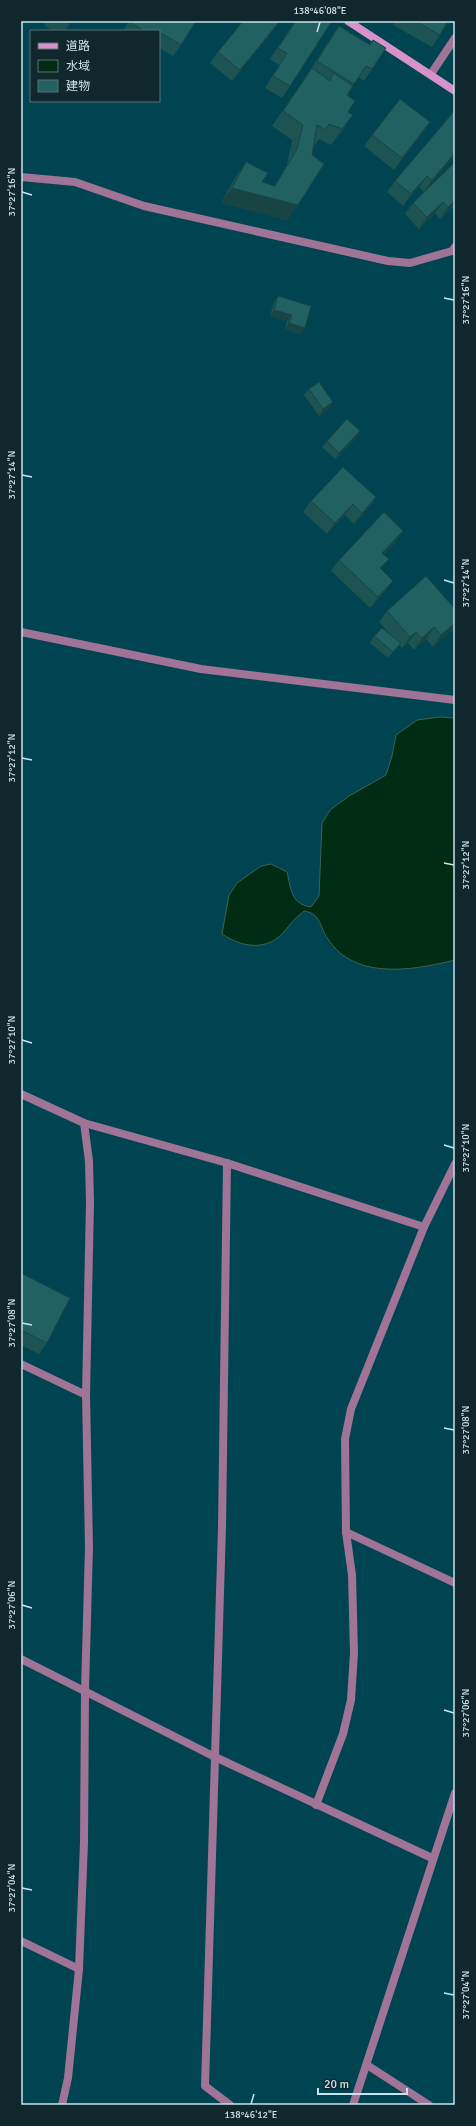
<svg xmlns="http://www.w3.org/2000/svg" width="476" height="2126" font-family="Signika,'Noto Sans JP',sans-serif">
  <rect width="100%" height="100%" fill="#004451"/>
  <path fill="#012c14" stroke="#3c6354" d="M440,717L455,718V960C414,970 355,981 328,939C319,927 322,914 304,911C295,918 289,926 282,934C264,952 240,946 222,934L229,895L237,883L261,866L271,864L287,872C291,889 291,904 311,907L319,896L322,823L330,810L349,796L386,775L392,756L396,735L417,720Z"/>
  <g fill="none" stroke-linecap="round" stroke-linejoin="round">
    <g stroke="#9f7496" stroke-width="8">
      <path d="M431,74L455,38"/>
      <path d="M21,177L75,182L144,206L388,261L410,263L452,251L455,247"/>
      <path d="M21,632L201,669L455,700"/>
      <path d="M21,1094L84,1123L89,1161L90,1202L86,1395L89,1547L85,1690L84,1843L79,1969L68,2078L62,2105"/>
      <path d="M84,1123L227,1163L424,1227"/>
      <path d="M227,1163L222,1527L205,2086L230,2105"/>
      <path d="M21,1364L86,1395"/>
      <path d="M346,1532L455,1583"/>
      <path d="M21,1659L215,1757L432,1858"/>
      <path d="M316,1805L343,1734L351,1700L354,1653L352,1575L346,1532L345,1439L351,1409L424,1227L455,1164"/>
      <path d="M21,1941L79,1969"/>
      <path d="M367,2065L429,2105"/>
      <path d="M353,2105L455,1793"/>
    </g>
    <path stroke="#d793c9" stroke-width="8" d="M348,21L455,91"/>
  </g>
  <g fill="#1d5353">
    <path d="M46,21H72L65,31H53L44,25Z"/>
    <path d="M129,21H196L181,45L173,56L159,48V31H123Z"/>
    <path d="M295,21H332L290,86L282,98L265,88L279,65L270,59Z"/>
    <path d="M395,21H448L440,35L432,47L393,25Z"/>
    <path d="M339,26L372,69L364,81L358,77L347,95L348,112L353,115L343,130L331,145L319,139L315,145L313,144L298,205L287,220L221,203L235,178L246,162L262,182L274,186L287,165L292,140L272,126L309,72L331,37Z"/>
    <path d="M272,32L232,81L210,63L218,52Z"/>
    <path d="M430,122L422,134L394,170L364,146L372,135Z"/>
    <path d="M455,155L424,192L419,187L403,206L387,192L395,181Z"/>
    <path d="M455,162V211L452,207L440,219L435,213L419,229L405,214L413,203Z"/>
    <path d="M278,296L305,328L300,334L285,329L287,321L270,316L274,302Z"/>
    <path d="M309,389L329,409L319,416L304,395Z"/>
    <path d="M360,431L356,438L335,459L322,447L327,441Z"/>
    <path d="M376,497L368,509L354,524L345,515L327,534L303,512L311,501Z"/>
    <path d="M403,531L395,543L384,554L381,570L393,581L385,592L370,608L331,571L339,560Z"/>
    <path d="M387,611L454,628L433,647L426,639L414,650L408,643L402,648L399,645L388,658L370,643L374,636L388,632L379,622Z"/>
    <path d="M21,1273L47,1343L39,1354L21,1345Z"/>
  </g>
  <g fill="#184444">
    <path d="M280,21L272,32L232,81L240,70Z"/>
    <path d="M353,115L343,130L331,145L342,129Z"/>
    <path d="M430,122L422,134L394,170L402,158Z"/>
    <path d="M455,153V155L424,192L432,180Z"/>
    <path d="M427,176L419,187L403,206L411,194Z"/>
    <path d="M232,188L298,205L287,220L221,203Z"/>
    <path d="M455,201V203L452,207L440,219L448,207Z"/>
    <path d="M443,202L435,213L419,229L427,217Z"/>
    <path d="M274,310L292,315L287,321L270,316Z"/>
    <path d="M289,323L305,328L300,334L285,329Z"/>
    <path d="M333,402L329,409L319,416L323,409Z"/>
    <path d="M360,431L356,438L335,459L339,453Z"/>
    <path d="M376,497L368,509L354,524L362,513Z"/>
    <path d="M353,504L345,515L327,534L335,523Z"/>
    <path d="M403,531L395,543L374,564L382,553Z"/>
    <path d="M389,559L381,571L380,568Z"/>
    <path d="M393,581L385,592L370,608L378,597Z"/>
    <path d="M455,623V627L454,628L433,647L441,635Z"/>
    <path d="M434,627L426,639L414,650L422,638Z"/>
    <path d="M416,632L408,643L402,648L410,637Z"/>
    <path d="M401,643L396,650L388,658L393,652Z"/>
  </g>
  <g fill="#226161" stroke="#184444">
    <path d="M64,21H72L69,24Z"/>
    <path d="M130,21H196L181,45L159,32V31H143V30L129,22Z"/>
    <path d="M243,21H280L240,70L218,52Z"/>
    <path d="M296,21H332L290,86L273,76L287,53L278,48Z"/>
    <path d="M415,21H448L440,35Z"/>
    <path d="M339,26L370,45L373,40L386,48L372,69L366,66L354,84L317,61Z"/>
    <path d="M312,68L330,81L333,73L353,86L347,95L355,101L348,112L353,115L342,129L329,124L326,130L317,125L312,155L324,164L298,205L232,188L246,162L268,173L262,182L275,186L297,149L303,125L283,111Z"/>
    <path d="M400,99L430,122L402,158L372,135Z"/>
    <path d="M455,110V153L432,180L427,176L411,194L395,181Z"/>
    <path d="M455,162V201L448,207L443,202L427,217L413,203Z"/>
    <path d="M278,296L311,306L305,328L289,323L292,315L274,310Z"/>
    <path d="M319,382L333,402L323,409L309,389Z"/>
    <path d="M347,419L360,431L339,453L327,441Z"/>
    <path d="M343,467L376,497L362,513L353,504L335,523L311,501Z"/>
    <path d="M384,512L403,531L382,553L389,559L380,568L393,581L378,597L339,560Z"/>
    <path d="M426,576L455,609V623L441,635L434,627L422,638L416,632L410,637L387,611Z"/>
    <path d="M382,628L401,643L393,652L374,636Z"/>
    <path d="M21,1273L70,1298L47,1343L21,1330Z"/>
  </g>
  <path fill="none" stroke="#c7e4eb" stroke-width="1.5" d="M317,32L320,22M22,192L32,195M444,298L454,300M22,475L32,477M444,580L454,583M22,758L32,760M444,863L454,865M22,1040L32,1043M444,1145L454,1148M22,1323L32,1325M444,1428L454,1430M22,1605L32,1608M444,1710L454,1713M22,1888L32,1890M444,1993L454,1995M251,2104L254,2094"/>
  <rect width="476" height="2126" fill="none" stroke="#0f272d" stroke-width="44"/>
  <rect x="30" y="30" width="130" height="72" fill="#0f272d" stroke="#597379"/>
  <rect x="38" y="43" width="20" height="6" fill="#d793c9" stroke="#597379"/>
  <text x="66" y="50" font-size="12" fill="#c7e4eb">道路</text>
  <rect x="38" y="60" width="20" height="12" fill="#012c14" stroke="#597379"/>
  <text x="66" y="70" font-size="12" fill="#c7e4eb">水域</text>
  <rect x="38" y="80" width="20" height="12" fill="#226161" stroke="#597379"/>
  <text x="66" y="90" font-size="12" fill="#c7e4eb">建物</text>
  <path d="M318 2088v6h89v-6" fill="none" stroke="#c7e4eb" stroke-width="2"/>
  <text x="324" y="2088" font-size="12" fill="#c7e4eb" stroke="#0f272d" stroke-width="3" paint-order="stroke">20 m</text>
  <rect x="22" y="22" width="432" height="2082" fill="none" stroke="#c7e4eb" stroke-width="1.5"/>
  <g font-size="10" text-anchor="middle" fill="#c7e4eb">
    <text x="320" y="14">138°46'08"E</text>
    <text transform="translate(11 192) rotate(-90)" y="4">37°27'16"N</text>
    <text transform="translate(465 300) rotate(-90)" y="4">37°27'16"N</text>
    <text transform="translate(11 475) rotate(-90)" y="4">37°27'14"N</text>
    <text transform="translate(465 583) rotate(-90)" y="4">37°27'14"N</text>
    <text transform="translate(11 758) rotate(-90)" y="4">37°27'12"N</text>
    <text transform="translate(465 865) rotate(-90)" y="4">37°27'12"N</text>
    <text transform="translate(11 1040) rotate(-90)" y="4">37°27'10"N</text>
    <text transform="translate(465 1148) rotate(-90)" y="4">37°27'10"N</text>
    <text transform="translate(11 1323) rotate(-90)" y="4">37°27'08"N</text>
    <text transform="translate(465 1430) rotate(-90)" y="4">37°27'08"N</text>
    <text transform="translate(11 1605) rotate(-90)" y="4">37°27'06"N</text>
    <text transform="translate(465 1713) rotate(-90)" y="4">37°27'06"N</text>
    <text transform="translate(11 1888) rotate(-90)" y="4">37°27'04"N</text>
    <text transform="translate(465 1995) rotate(-90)" y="4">37°27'04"N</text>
    <text x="251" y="2118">138°46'12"E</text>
  </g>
</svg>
